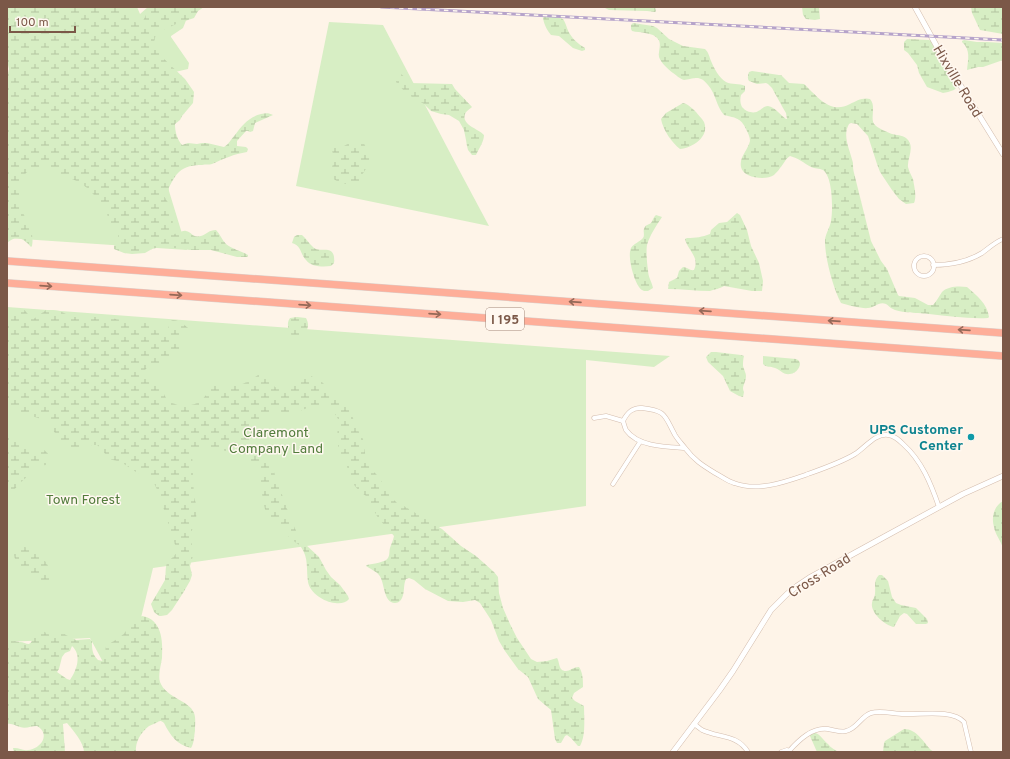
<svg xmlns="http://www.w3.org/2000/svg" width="1010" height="759" font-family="Overpass,sans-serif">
  <defs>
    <pattern id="wetland-marsh" width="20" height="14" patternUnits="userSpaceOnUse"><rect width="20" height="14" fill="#d7eec4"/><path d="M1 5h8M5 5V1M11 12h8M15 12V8" fill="none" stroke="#b3c4a1"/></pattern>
  </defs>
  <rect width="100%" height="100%" fill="#fef4e8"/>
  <g fill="#d7eec4">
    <path d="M21,7H137L140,14L148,7H182L187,18L183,28L171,36V37L189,63L188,69L175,72L167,165L169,191L187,250L7,238V100Z"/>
    <path d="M329,22L383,25L458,168L489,226L296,186Z"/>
    <path d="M7,307L670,356L654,367L586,360V506L153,568L140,622L103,662L90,638L7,642Z"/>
  </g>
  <g fill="url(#wetland-marsh)" fill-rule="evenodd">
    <path d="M7,7H125L126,9L132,14L136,23C145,24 146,14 148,7H204L198,11L194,18L176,24L168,28L159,31L156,34L154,42L161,56L185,79L192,89L194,92L193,103L182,116L180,120L175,124C175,132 177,139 182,145L188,143L197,144L202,143H207L224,147C229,144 231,139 235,135C242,125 249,117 261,114C266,113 269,113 273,115L255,123L253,131L250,132L248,131H246L237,141V146L246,147L248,149L247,152C234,154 223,159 212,164C209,165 206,164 202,165C194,165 185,166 179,172C173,177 169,189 164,196C173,210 174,214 172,231L174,234C179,234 182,230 186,231C192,232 192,238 201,236C207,234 209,230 216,230C220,234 222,240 226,244C232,249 241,251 248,255V256L247,257H237L211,250H190L175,248H156L152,249L145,253L132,254L124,253L114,249V246C124,231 114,230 108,218C107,214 106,209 105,205C97,200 91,190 83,185C78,181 72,179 66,177C54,170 33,161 23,177C19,184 18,198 21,207C25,221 35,229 32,246L31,247C23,238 17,234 7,243V145L8,130L7,127V77L9,69L7,61Z"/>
    <path d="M603,7H655L656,11L655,12L647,11L609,10Z"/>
    <path d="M802,7H819L820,19L815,20L806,19L803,15Z"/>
    <path d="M971,7H1003V34L980,30L972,13Z"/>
    <path d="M543,16L557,17L563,19C565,22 566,25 567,28C570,37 578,44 585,48V50L582,51L573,48L559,36L551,35C547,30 543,23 543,16Z"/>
    <path d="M633,23L653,26L657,28L669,39L683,46L705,49C709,53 709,56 711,61C714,68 719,78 726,82C732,85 739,83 745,86V91L741,95C740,99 740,103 742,107C745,110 744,109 747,111C759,116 761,106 768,106C775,107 781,116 786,119H787L786,113L783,108L772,88L768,84L766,83L757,84L749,81C747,78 748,75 749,72L752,71L779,75H781L789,83L804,84C817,96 830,115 850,104C856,101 863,97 870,99C877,107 869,119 875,125C879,129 887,132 892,134C896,135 902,135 906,138C916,146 907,158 908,167C909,171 911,175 913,179C914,186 917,196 914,203L906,204L899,199L892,190L880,172L877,164L868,136L857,124L851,123L849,124C842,136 850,150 853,163C853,166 853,170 854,173L871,241L881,261L887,269L898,295L899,296L915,298L928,305H933C937,301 939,296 942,292C948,286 959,286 967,287C977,296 987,303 989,317L988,318C968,319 949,316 929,314C921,313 899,313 893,309C890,308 888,305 886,304C879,301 874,308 868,308C863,309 847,305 841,303C833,288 825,258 825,241C825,234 830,228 831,221C833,210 833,177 823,170C819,168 815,169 811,167C804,163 798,158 790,156C785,159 784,164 780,168C779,170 776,173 774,175C766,181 743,178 741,167C739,157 748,150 750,141C750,137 748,133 746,129C741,118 736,118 724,115C716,106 716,94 708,85C702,78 699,77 690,79C688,79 686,80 684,80C680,79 676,75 673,73C668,69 661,63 659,57C658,51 662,44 658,39C653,32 640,33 632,31L631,29V25Z"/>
    <path d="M907,39L929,40L931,41L938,57L944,64L948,73L954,80L956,85V88L954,90L948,92L943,93L927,87L919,73L917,65L908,53L904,50V42Z"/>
    <path d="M964,40L977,42H987L1003,43V60L983,67H978L967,70C968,60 971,50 962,42V41Z"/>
    <path d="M397,73C404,73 405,80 409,83L452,84L455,89L472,107C470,109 466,111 465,114C461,125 479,129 484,135C484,142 479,148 476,155H472L468,150L467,146L466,140L464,130L459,121L449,115L441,114L431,111L424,104L412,97L405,92L396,82V75Z"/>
    <path d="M683,103C688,104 692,108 696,112C698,115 702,118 704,122C710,137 692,148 680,149C672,143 663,130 661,119L666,113Z"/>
    <path d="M356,139H360C364,143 367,149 371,154V161L362,175L359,182L355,186C349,186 345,183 339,182C327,177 332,169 334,160C334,156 332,151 331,147C335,146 340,148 344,146C348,144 352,141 356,139Z"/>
    <path d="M737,213L740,215L747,230L751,246L759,263L763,281L762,291H752L724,286C719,289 716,289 710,291C696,291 682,289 668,289L669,282L677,278L679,271L683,267C687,267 690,271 694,270C700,257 688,251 685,239L687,238C696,238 702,237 710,234L711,230L719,223L727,222Z"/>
    <path d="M656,215L662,217C656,226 650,235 647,245C646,251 647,264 648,270C648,277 652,282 653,288L648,291H644C642,290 640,289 639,287C634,280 627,257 631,248C634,243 640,242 643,238C645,235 643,232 644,229C645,225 648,225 651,223C653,220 653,218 656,215Z"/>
    <path d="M297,235H302C307,239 309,244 314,248C321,253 336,243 334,263L331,266C323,267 311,267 306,260C300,254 302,246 292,243L294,237Z"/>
    <path d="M19,309C27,308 27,315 32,319L35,318L46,310H53L60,311L72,317H105L127,321L148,322C152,327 156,333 163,332C165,331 167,331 168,328C169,328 169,323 170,322C174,316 186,326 189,329L187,333C174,338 180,345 181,355L179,356H170C170,357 167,361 166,362C160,367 151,362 145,370V374L160,386L166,398L170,402L180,406H187L195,404L202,400L206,395L214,384C219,384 222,386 227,386C237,388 253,380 260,373L267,374L271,383L275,387L280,389L289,387L306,377L311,376L321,381L331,391L336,394L352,413L354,423L363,439L366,460L370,468L379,477L388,493L393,499L397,503L404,506L442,529L461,546L476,556L494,572L498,577L499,593L503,608L510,624L517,638L531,659L537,662L547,661L557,658C560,662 558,671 566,671C570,671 573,667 579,667C583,673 583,680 583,687L574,693L572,698L575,701L584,706C584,719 586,735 580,746H578L571,738L567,735L565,736L561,743H557L555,739L551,710L538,699L528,677L518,669L505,651L499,641L491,620L480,603L475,600L463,602L448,601L425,589L414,580L409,578L406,579C403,585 405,592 402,598C401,600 399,603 395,603C383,603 385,582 379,575C376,571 370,569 366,566L367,565C372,564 386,562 388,558C390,555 389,551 390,548C391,544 393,541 394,536L378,518L366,496L359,491L350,480L346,462L340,452L337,442L338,419L335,414L336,411L334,409L328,407H310L292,414H287L282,412L272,411L264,417L261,421L259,428L250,442L266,457L272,466L279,487L285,502L289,515L297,533L305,544L319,557L326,570L331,577L340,585L348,596L349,599C346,603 340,604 335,603C324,602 310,593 308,582C306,570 309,558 301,547C298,543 292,541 289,537C286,533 284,528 280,525C277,523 273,522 270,519C261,509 262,482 259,469C250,452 210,447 193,449L192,451L194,497L197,507L196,519L191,533V541L192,545L193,556L190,566L192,575L190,581L183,593L172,610L167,615L161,616H159L154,612L151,604L165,580C166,575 165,568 167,563C169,558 174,559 177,551L159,494L154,483L151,480L146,476L136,472L121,462L109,459L107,457L102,449L97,445H92L79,450L73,449L64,446L61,443L59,438L55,433L47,421L35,417H22C16,412 14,405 7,403V316Z"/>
    <path d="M297,317L306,318C312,329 304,336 293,338C290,332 285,325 290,318Z"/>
    <path d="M711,352H716L741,355L744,356C743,359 743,363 743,366C744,370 746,373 746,376C746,383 741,386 744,392L743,397L739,396L730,391L723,376L708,362L706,357Z"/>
    <path d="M763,356L796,359C805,362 797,374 790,374C783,375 781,370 775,368C770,366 767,368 763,364Z"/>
    <path d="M7,435L11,439L18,441L33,451L44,450C49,453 50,458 49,463L46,465L38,466L34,467L30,474L19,484L14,490L7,493Z"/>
    <path d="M1003,501V548C1001,541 995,534 994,527C991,517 994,506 1003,501Z"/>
    <path d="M19,546C34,546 57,566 48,582C31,588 13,564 13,549Z"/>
    <path d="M879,575H882L888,581L892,597L896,603L901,605L916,608L927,619L928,623L926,624H916L907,614L904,613L900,616L894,627C886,626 870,613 872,603C872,600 875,597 875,594C876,586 873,581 879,575Z"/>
    <path d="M142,616C162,619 163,641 162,658C161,665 158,675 160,682C166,698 189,700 194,713C196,718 195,725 195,731C194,736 194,744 191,748C177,745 170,735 164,723C160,720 160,721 156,723C152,725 153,724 149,726C141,732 135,742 136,752H84C84,743 73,730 67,723L63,724L65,752H14L13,748H15C19,748 23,751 28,750C41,749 51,734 37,726C31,726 26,729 20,727C15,726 13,723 7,724V640C11,641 16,641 20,642C23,642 26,644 29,644C30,643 32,642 32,640C34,636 34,631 38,629C47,632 53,640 62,633L76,640L90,639L92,641C92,649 92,654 98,660L103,661L104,659L106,646C112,641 120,639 126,631C132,626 135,619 142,616ZM72,646C82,655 77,670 70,680L67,679L57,672L59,669L62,657L65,653L70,651Z"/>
    <path d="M904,729C917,729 923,742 931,750L934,752H883L884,743L885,741Z"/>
    <path d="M809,732C819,731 822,739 828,744C831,748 835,750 839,752H817L810,736Z"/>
  </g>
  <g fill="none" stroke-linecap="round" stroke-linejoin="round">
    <g stroke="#d4bdae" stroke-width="5">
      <g id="minor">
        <circle cx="924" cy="266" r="10"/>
        <path d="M933,265C951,265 967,262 982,253C989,248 995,242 1003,239"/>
        <path d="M594,418L606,416L623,421"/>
        <path d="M685,448C682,444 678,440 675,435C664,415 667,411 642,408C632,407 627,413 623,421C624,424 625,428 626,430C638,447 667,447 685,448C694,460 702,465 715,473C721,476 727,481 734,483C758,492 785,482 808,474C822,469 842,462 855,454C865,448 875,433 888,435C895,436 899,440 903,444C922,461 931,484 939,507"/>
        <path d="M613,484L640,442"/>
        <path d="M694,724C697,726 699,728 702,730C719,738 737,734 748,752"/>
        <path d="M789,751C799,740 812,727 828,729C834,730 841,733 846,731C857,729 861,716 871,713C881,710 894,714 904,714C921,715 952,709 964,722L971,752"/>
        <path d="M781,752L787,750L790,752"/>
      </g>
    </g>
    <g stroke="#d4bdae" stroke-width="6">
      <g id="tertiary">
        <path d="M915,7L941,54L1003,154"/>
        <path d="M673,752L719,691L733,671L771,610L787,594L797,586L809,578L884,537L963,494L1003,476"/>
      </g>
    </g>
    <g stroke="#dad0cc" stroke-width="8">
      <g id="motorway">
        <path d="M7,261L1003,333"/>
        <path d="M7,283L1003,356"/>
      </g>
    </g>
    <use href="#minor" stroke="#fff" stroke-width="4"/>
    <use href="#tertiary" stroke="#fff" stroke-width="5"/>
    <use href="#motorway" stroke="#feae99" stroke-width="7"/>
    <g stroke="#b6a3ca" stroke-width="3">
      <path id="rail" d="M381,7L1003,40"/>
    </g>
    <use href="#rail" stroke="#fff8f0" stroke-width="1.5" stroke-dasharray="4.5" stroke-linecap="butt"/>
  </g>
  <defs><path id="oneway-shaft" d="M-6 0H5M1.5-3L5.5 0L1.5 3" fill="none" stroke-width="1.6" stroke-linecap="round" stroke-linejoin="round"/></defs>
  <g stroke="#956958">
    <use href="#oneway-shaft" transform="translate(46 286) rotate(4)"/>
    <use href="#oneway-shaft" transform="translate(176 295) rotate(4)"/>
    <use href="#oneway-shaft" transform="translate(575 302) rotate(-176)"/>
    <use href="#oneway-shaft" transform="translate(305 305) rotate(4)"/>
    <use href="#oneway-shaft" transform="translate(705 311) rotate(-176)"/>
    <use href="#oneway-shaft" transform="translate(435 314) rotate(4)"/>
    <use href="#oneway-shaft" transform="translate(834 321) rotate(-176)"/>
    <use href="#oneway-shaft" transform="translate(964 330) rotate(-176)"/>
  </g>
  <circle fill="#0f9aa8" stroke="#fff8f0" stroke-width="1.5" cx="971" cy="437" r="4"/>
  <g text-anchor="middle" stroke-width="3" stroke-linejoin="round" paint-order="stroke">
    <rect fill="#fff8f0" stroke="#a3887a" stroke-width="1" x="486" y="308" width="38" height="22" rx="3"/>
    <g font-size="13" font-weight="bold" fill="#7b5848">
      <text x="505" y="324">I 195</text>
    </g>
    <g font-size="14" fill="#7b5848" stroke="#fff8f0">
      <text transform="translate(958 81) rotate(59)" y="5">Hixville Road</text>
      <text transform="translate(819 575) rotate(-32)" y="5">Cross Road</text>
    </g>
    <g font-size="14" font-weight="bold" fill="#0d838f" stroke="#fff8f0" text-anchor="end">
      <text x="963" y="434">UPS Customer<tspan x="963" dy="16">Center</tspan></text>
    </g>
    <g font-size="14" fill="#527c3c" stroke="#fff8f0">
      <text x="276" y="437">Claremont<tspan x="276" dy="16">Company Land</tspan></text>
      <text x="83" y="504">Town Forest</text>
    </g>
  </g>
  <rect width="1010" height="759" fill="none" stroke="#7b5848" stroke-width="16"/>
  <path d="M10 26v6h65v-6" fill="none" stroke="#7b5848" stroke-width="2"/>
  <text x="16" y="26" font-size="12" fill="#7b5848" stroke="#fff8f0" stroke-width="3" paint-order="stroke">100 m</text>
</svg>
